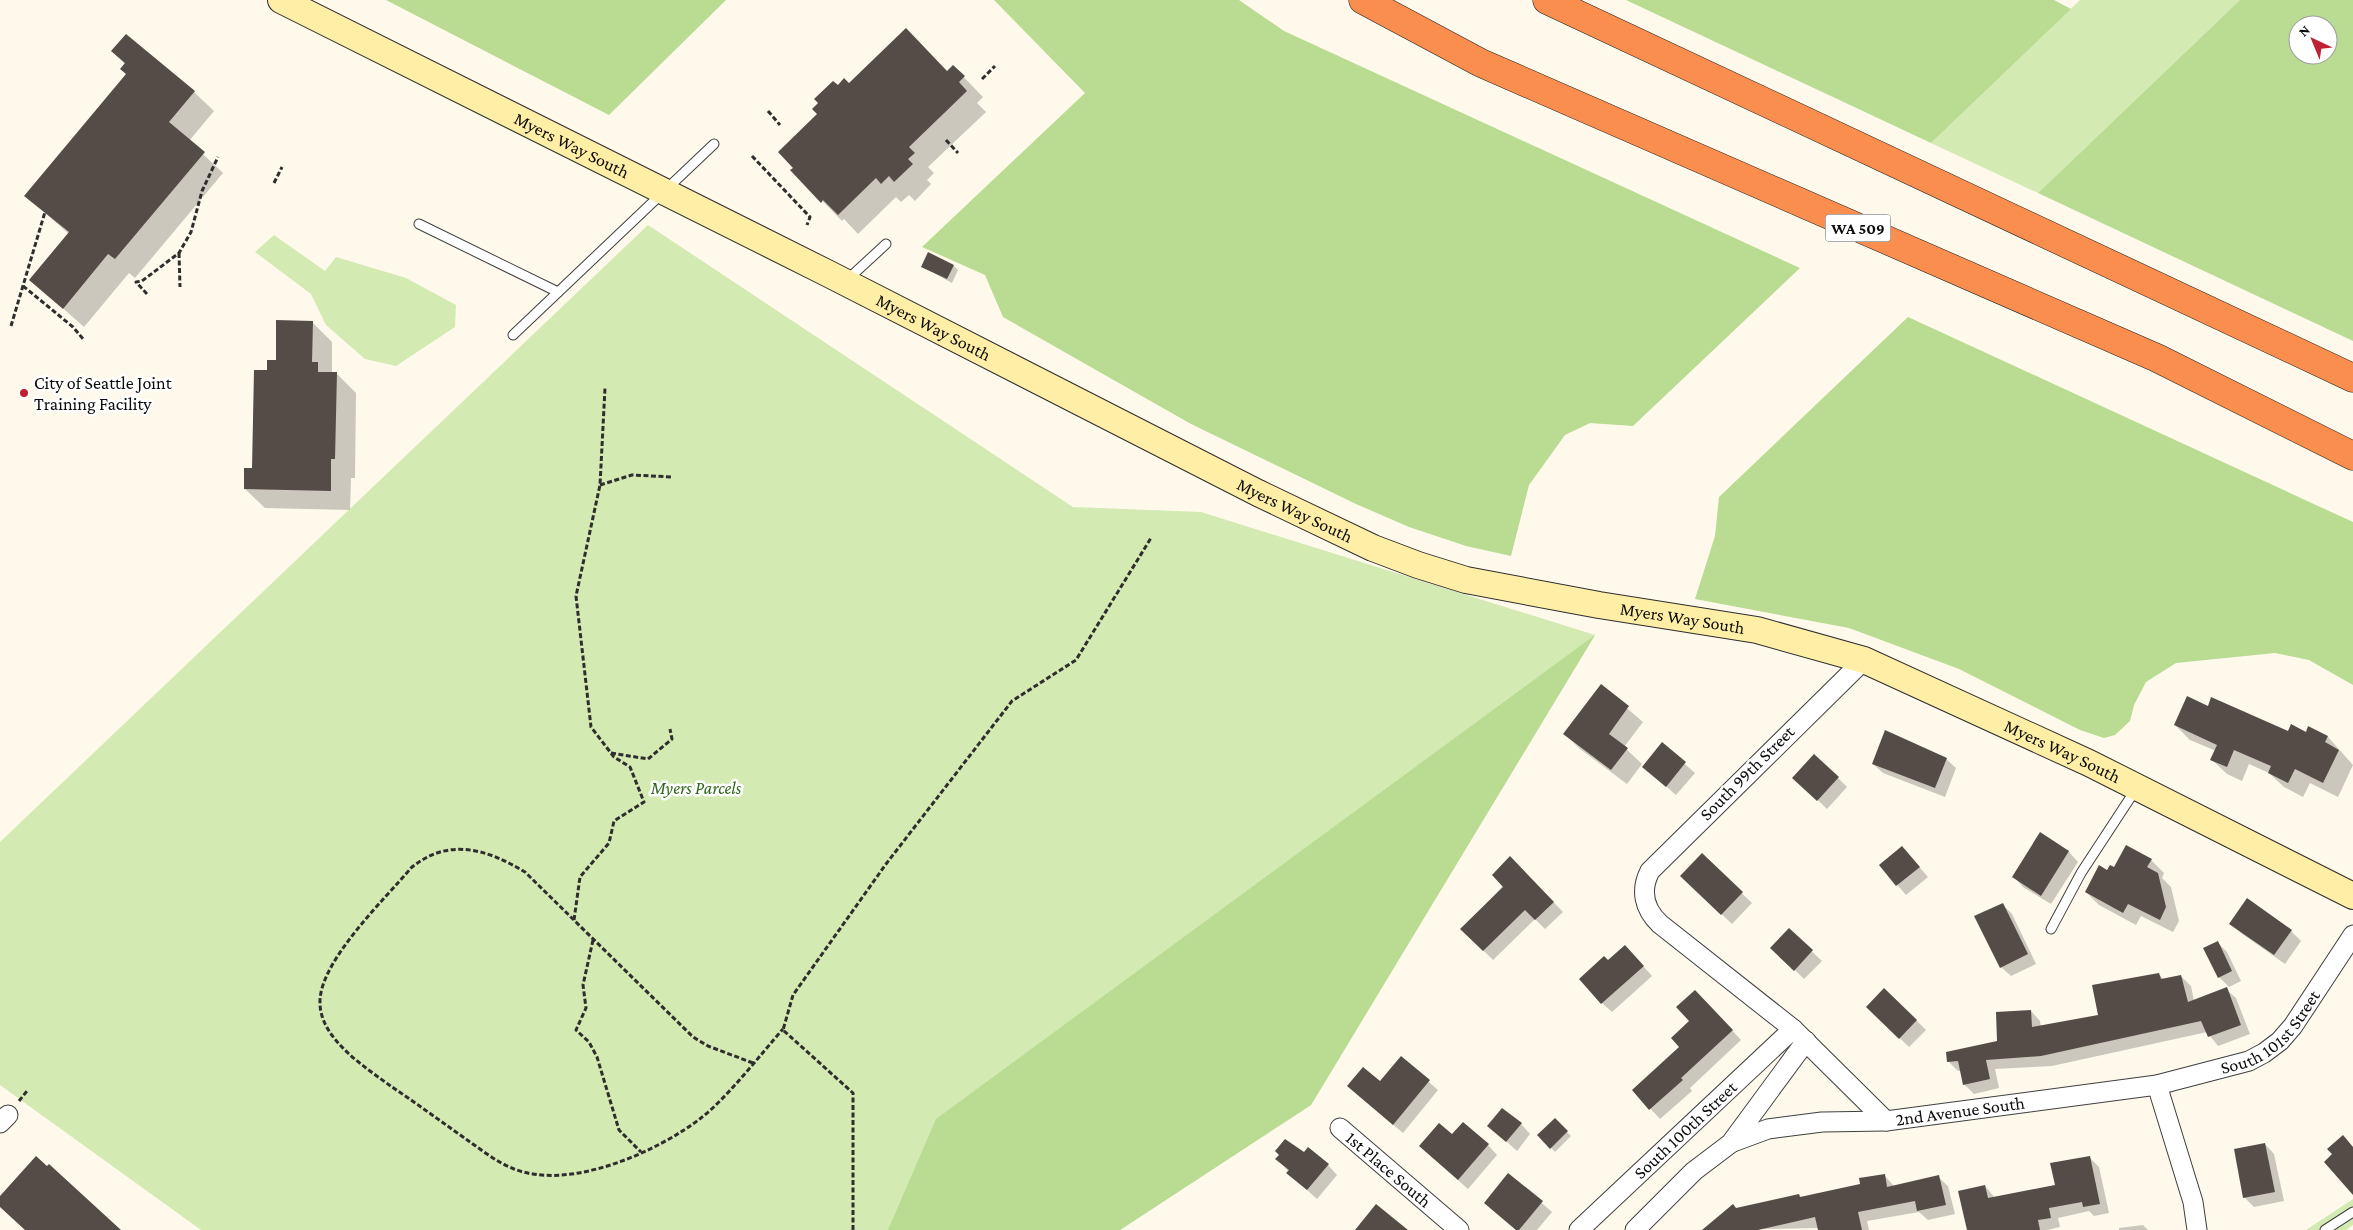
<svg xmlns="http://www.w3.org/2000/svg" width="2353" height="1230" font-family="'Crimson Pro',serif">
  <rect width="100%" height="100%" fill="#fff9eb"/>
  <g fill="#d4eab3">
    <path d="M2080,0H2240L2038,193L1931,143Z"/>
    <path d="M648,225L1073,507L1201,512L1595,635L1311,1105L1120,1230H201L0,1085V842Z"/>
    <path d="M274,235L325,271L336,257L406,278L456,305L455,327L396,366L365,359L326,325L311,294L255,252Z"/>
    <path d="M2353,1199V1225L2346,1230H2306Z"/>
  </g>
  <g fill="#b9db92" fill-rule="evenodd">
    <path d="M386,0H726L609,115Z"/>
    <path d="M994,0H1239L1284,31L1800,268L1633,426L1590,423L1565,435L1529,485L1511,556L1466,546L1409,527L1356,504L1191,424L1003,317L985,275L922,247L1085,93Z"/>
    <path d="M1626,0H2054L2071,9L1931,143Z"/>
    <path d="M2240,0H2353V341L2038,193ZM2298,25H2328V55H2298Z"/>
    <path d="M1908,317L2353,522V685L2309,660L2275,653L2176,663L2146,682L2134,705L2130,721L2115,735L2104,738L2080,730L1959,669L1849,628L1695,599L1715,536L1719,497Z"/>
    <path d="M1595,635L1311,1105L1120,1230H888L936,1119Z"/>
  </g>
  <g fill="#0003">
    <path d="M112,51L194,92L214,111L189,141L223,173L135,278L129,273L84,327L31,280L69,234L26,196L127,74L125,64Z"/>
    <path d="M953,66L983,97L977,103L986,112L928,167L934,173L927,180L931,184L915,201L909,195L901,202L896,197L858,234L844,219L842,221L792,170L818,114L838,87L947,72Z"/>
    <path d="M954,266L958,270L952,283L923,267Z"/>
    <path d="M312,322L332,342V373H336L356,393L355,478H351L350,510L265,508L245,489L253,470L268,371Z"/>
    <path d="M1601,686L1643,722L1624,747L1642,764L1627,784L1580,749L1565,734Z"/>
    <path d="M2208,707L2288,733H2306L2309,728L2328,737L2353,765L2338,797L2310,783L2303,797L2284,787L2269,773L2249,764L2242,781L2227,774L2212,760L2216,751L2190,740L2175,725Z"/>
    <path d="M1662,744L1695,773L1676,795L1644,767Z"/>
    <path d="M1946,759L1956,768L1945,797L1883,773L1873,764Z"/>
    <path d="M1838,778L1847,787L1827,809L1804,787Z"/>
    <path d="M2041,834L2069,852L2078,862L2051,904L2023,887L2014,877Z"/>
    <path d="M1902,847L1928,877L1906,895L1880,865Z"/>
    <path d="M1702,855L1752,903L1732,924L1692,886Z"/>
    <path d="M2151,860L2164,873L2162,878L2171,887L2179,921L2173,932L2141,916L2136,925L2099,905L2086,892L2114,869Z"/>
    <path d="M1520,868L1563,912L1545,929L1535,919L1493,960L1462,929Z"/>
    <path d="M2247,900L2291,931L2301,941L2285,964L2241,933L2231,923Z"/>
    <path d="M2002,904L2012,914L2036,964L2011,976L2001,967Z"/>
    <path d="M1789,930L1822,961L1804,979L1772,948Z"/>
    <path d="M2217,942L2227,952L2241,981L2229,987L2219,977Z"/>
    <path d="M1635,957L1652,976L1612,1012L1602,1003L1608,962Z"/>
    <path d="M2159,974L2164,980L2181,976L2191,986L2194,1001L2226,989L2236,998L2250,1034L2218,1046L2207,1032L2052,1066L1995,1069L1999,1088L1974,1094L1964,1084L1961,1071H1958L1948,1061L1999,1042L2031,1011L2040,1021L2041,1027L2100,1016Z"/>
    <path d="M1705,1001L1741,1040L1690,1088L1692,1091L1660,1119L1633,1090L1681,1047L1691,1021Z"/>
    <path d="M1877,1016L1916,1020L1926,1030L1909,1047Z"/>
    <path d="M1401,1058L1438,1090L1403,1133L1357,1094L1380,1083Z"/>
    <path d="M1555,1120L1571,1136L1555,1152L1539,1135Z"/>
    <path d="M1521,1124L1530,1134L1517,1151L1489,1126Z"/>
    <path d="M1452,1135L1488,1145L1497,1155L1468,1189L1420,1146Z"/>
    <path d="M2265,1144L2274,1154L2284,1201L2254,1207L2244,1197Z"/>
    <path d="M1304,1154L1328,1165L1337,1175L1317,1199L1298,1182L1277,1159L1280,1155Z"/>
    <path d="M2089,1157L2099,1167L2109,1213L2094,1216L2089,1211L2058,1218L2060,1227L2047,1230H1968L1985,1186L1995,1198L2057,1186Z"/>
    <path d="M1509,1174L1552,1212L1537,1230H1516L1485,1203Z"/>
    <path d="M1884,1175L1894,1186L1938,1177L1948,1186L1955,1214L1928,1220L1919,1212L1867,1221L1869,1230H1819V1228L1704,1230L1736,1209L1799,1195L1802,1198L1861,1185Z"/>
    <path d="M2143,1225L2148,1230H2119V1228Z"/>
  </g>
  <g fill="#554c48">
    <path d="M906,28L947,71L953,65L965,76L959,82L967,91L909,147L915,153L908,159L913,164L894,182L889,176L881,184L876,178L838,215L823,200L821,203L790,170L793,168L778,152L817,114L812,109L818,103L814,99L833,81L838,85L844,78L849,83Z"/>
    <path d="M126,34L195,91L169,122L205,152L115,259L108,254L63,309L29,280L69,232L24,196L126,74L120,69L125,63L111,51Z"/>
    <path d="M928,252L954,265L947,279L921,267Z"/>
    <path d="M276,320L313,321L312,362H318V372H337L335,459H331V491L244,489V468H252L254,370H267V360H276Z"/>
    <path d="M1601,684L1629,706L1609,734L1628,748L1611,770L1563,734Z"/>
    <path d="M2187,696L2208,706L2211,697L2288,731L2291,724L2306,732L2308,726L2328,736L2325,742L2339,750L2323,783L2295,769L2288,783L2268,773L2271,766L2234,750L2227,767L2210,760L2217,745L2174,725Z"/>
    <path d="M1885,730L1947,758L1935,788L1872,764Z"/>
    <path d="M1662,742L1686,762L1666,787L1642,767Z"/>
    <path d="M1814,754L1839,777L1817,801L1792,778Z"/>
    <path d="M2040,832L2069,851L2041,896L2012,877Z"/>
    <path d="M2126,845L2152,859L2147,867L2158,873L2166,907L2160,920L2128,904L2123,913L2085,892L2099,865L2107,870L2110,865L2114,867Z"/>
    <path d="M1902,846L1920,867L1896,886L1879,865Z"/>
    <path d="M1702,853L1743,892L1721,915L1680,876Z"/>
    <path d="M1510,856L1554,902L1535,920L1525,910L1483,951L1460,929L1503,887L1492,875Z"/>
    <path d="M2247,898L2292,930L2274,955L2229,924Z"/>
    <path d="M2003,903L2028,954L2000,968L1974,916Z"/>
    <path d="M1789,928L1813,950L1794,971L1770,948Z"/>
    <path d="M2218,941L2232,971L2218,978L2203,948Z"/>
    <path d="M1625,945L1644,966L1601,1004L1579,979L1604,956L1608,960Z"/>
    <path d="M2159,973L2161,979L2181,975L2188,1002L2227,987L2241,1025L2208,1037L2201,1021L2041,1056L1986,1060L1990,1079L1963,1085L1958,1061L1947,1062L1946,1052L1997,1041L1996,1012L2031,1010L2032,1027L2098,1015L2092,985Z"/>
    <path d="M1884,988L1917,1020L1899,1039L1866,1007Z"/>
    <path d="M1695,990L1733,1030L1681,1078L1683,1080L1649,1110L1632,1090L1679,1047L1671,1038L1689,1021L1676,1007Z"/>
    <path d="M1401,1056L1430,1080L1393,1125L1347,1086L1363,1067L1380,1081Z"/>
    <path d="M1502,1108L1522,1123L1506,1142L1487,1126Z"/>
    <path d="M1555,1118L1568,1131L1550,1149L1537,1135Z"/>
    <path d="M1463,1122L1489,1144L1458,1180L1419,1146L1439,1123L1452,1134Z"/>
    <path d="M2343,1135L2353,1147V1195L2324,1162L2332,1154L2327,1149Z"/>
    <path d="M1285,1139L1304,1152L1308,1147L1329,1164L1307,1190L1286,1173L1289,1170L1275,1159L1279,1155L1275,1151Z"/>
    <path d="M2265,1143L2275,1192L2243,1198L2234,1149Z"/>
    <path d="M36,1156L47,1166L49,1164L121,1230H25L0,1207V1196Z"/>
    <path d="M2090,1156L2100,1204L2083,1207L2082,1202L2049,1208L2051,1218L2038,1220L2040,1230H1967L1958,1191L1985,1185L1988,1198L2055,1185L2050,1163Z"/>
    <path d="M1508,1173L1543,1201L1519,1230H1516L1484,1203Z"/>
    <path d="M1885,1174L1887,1187L1939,1175L1946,1205L1917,1211L1915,1201L1858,1212L1862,1230H1818L1815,1217L1758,1230H1702L1733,1204L1736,1208L1799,1194L1800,1197L1860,1184L1859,1178Z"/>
    <path d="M1376,1204L1408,1230H1355Z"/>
  </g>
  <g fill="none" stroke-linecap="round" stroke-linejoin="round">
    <g stroke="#3f3f3f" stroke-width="11">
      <g id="lane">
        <path d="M419,224L558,292"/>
        <path d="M847,280L886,244"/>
        <path d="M513,335L714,144"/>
        <path d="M2051,929L2081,873L2136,789"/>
        <path d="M2325,1230L2353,1212"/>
      </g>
    </g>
    <g stroke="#3f3f3f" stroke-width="21">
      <g id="street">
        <path id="s1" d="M1864,660L1650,871C1640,890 1644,909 1660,924L1793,1029L1886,1121L2157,1085L2249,1061L2264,1053L2280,1041L2293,1026L2353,935"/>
        <path d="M2157,1085L2193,1202L2197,1230"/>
        <path d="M0,1123L8,1115"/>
        <path id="s2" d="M1340,1128L1459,1230"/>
        <path d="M1733,1142L1768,1129L1822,1122L1886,1121"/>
        <path id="s3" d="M1579,1230L1793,1029"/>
        <path d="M1635,1230L1694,1171L1731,1143L1806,1041"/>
      </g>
    </g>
    <g stroke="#2e2e2e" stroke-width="28">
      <g id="secondary">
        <path id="s4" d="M281,0L827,273L1258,493L1373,548L1418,565L1466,580L1599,605L1757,630L1864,660L2089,763L2353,896"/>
      </g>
    </g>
    <g stroke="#1d1d1d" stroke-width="29">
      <g id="highway">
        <path d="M1363,0L1481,63L2157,358L2353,456"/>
        <path d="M1547,0L2353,378"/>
      </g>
    </g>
    <g stroke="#2e2e2e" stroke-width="3" stroke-dasharray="5 2.5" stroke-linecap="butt">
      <path d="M982,79L995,66"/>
      <path d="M768,111L780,125"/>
      <path d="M946,140L958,153"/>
      <path d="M752,156L810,217L807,225"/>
      <path d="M274,183L282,167"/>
      <path d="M179,253L180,287"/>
      <path d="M23,286L73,327L84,340"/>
      <path d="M147,294L136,282L142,281L179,253L191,232L202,191L218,157"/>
      <path d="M11,326L45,212"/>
      <path d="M600,485L632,475L671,477"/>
      <path d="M611,753L648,759L672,739L670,729"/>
      <path d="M574,920L580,877L609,843L614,821L644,802L630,767L614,757L591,727L576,596L600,485L605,388"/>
      <path d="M593,940L583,985L586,1008L576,1030L589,1042L597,1057L619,1130L641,1152"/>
      <path d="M753,1063L708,1046L693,1037L525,872C487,849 448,837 411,868C385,899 322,959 320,1000C318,1038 365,1067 392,1087C416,1103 439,1120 463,1137C479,1148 496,1162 514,1169C570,1191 657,1152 701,1118C728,1097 760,1055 783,1029"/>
      <path d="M19,1101L27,1091"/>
      <path d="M853,1230V1093L783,1030L793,995L886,864L1012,701L1076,660L1151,538"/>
    </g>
    <use href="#lane" stroke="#fff" stroke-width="9"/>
    <use href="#street" stroke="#fff" stroke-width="19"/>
    <use href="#secondary" stroke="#ffeea6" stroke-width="26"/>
    <use href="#highway" stroke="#f98e4e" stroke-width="28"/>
  </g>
  <circle fill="#c02034" stroke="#fff" stroke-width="2" cx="24" cy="393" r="5"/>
  <g text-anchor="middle" stroke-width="5" stroke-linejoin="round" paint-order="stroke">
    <rect fill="#fff" stroke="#555" stroke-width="1" x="1825.5" y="214.5" width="65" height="27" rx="4"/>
    <g font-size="16" font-weight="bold" fill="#0c0c0c">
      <text x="1858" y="234">WA 509</text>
    </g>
    <g font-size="18" fill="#0c0c0c" stroke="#fff">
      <text dy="6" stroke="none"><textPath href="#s4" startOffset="325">Myers Way South</textPath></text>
      <text dy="6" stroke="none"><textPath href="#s4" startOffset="730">Myers Way South</textPath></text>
      <text dy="6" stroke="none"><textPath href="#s4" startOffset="1135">Myers Way South</textPath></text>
      <text dy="6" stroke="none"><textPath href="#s4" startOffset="1540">Myers Way South</textPath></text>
      <text dy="6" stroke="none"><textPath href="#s4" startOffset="1945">Myers Way South</textPath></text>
      <text transform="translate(1747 773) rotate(-45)" y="6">South 99th Street</text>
      <text dy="6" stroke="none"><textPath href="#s1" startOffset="1062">South 101st Street</textPath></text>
      <text dy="6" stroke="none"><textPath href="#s1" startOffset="734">2nd Avenue South</textPath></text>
      <text dy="6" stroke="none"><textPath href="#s3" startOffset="146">South 100th Street</textPath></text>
      <text dy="6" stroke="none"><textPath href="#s2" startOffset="64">1st Place South</textPath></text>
    </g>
    <g font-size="18" fill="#0c0c0c" stroke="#fff" text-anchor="start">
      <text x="34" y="389">City of Seattle Joint<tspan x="34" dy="21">Training Facility</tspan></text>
    </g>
    <g font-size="18" font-style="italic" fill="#30651a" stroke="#fff">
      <text x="696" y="794">Myers Parcels</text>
    </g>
  </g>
  <g transform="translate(2313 40) rotate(316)"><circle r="24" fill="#ffffff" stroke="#9e9e9e"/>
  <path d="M0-4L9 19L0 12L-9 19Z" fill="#c02034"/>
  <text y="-8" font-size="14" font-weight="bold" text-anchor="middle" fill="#0c0c0c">N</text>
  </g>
</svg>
